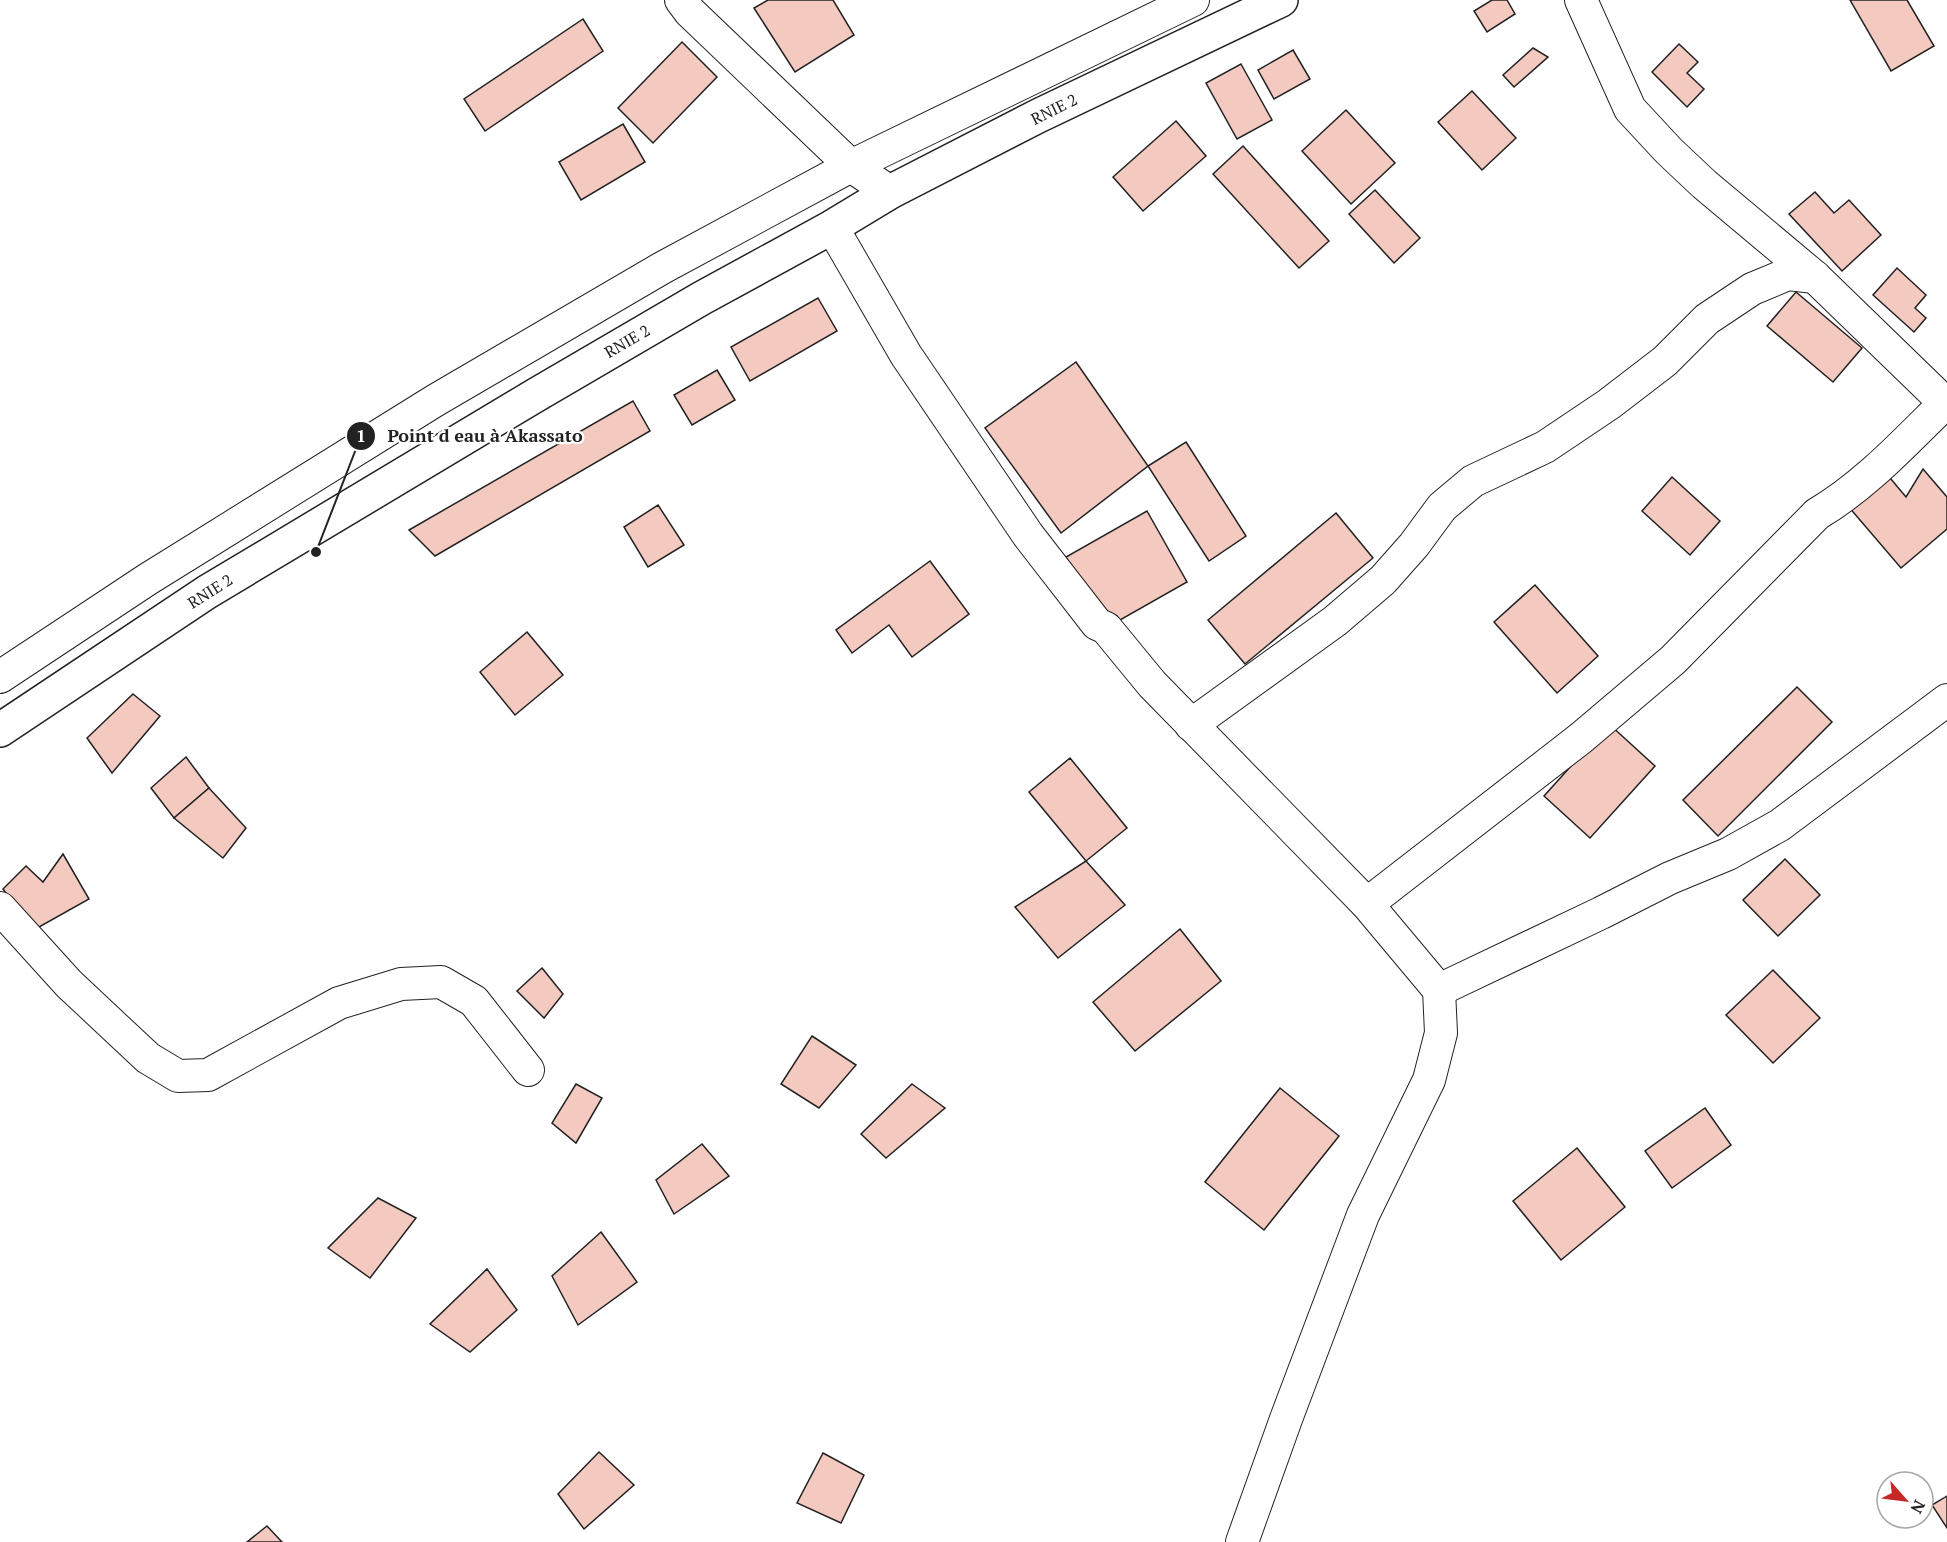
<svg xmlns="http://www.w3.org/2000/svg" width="1947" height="1542" font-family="'PT Serif',serif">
  <rect width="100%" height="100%" fill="#fff"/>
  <g fill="#f3c9c0" stroke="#222" stroke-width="1.5">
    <path d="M768,0H833L854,35L795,72L754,8Z"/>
    <path d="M1492,0H1507L1515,14L1487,32L1474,11Z"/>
    <path d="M1850,0H1907L1934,46L1891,71Z"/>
    <path d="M583,19L603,51L485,131L464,99Z"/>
    <path d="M682,42L717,77L653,143L618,108Z"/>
    <path d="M1679,44L1698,62L1687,73L1704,89L1687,107L1652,72Z"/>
    <path d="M1533,48L1548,57L1514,87L1503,75Z"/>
    <path d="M1293,50L1310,79L1274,99L1258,70Z"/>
    <path d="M1241,64L1272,120L1237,139L1206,83Z"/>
    <path d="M1472,91L1516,138L1482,170L1438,122Z"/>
    <path d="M1346,110L1395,163L1351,204L1302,151Z"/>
    <path d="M1176,121L1206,156L1143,211L1113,177Z"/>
    <path d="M623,124L645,162L581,200L559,162Z"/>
    <path d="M1243,146L1329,241L1299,268L1213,174Z"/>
    <path d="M1375,190L1420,238L1394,263L1349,214Z"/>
    <path d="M1815,192L1834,213L1849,200L1881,235L1842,271L1789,214Z"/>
    <path d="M1897,268L1926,295L1915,308L1926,318L1914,332L1873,295Z"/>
    <path d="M1796,292L1862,348L1833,382L1767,326Z"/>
    <path d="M818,298L837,331L750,381L731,347Z"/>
    <path d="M1076,362L1148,466L1061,533L985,428Z"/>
    <path d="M717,370L735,400L692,425L674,395Z"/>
    <path d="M633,401L650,431L435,556L409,530Z"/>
    <path d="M1186,442L1246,536L1209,561L1148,466Z"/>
    <path d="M1880,466L1906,497L1923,469L1947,497V529L1901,568L1842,499Z"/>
    <path d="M1672,477L1720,521L1690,555L1642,511Z"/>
    <path d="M658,505L684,545L648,567L624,527Z"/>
    <path d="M1147,511L1187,582L1106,628L1066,557Z"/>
    <path d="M1336,513L1373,558L1245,664L1208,620Z"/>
    <path d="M930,561L969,614L912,657L889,625L852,653L836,630Z"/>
    <path d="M1535,585L1598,656L1557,693L1494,622Z"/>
    <path d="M527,632L563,675L515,715L480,672Z"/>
    <path d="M1797,687L1832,722L1718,836L1683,800Z"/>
    <path d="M133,694L160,716L112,773L87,738Z"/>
    <path d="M1609,724L1655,766L1590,838L1544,796Z"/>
    <path d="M186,757L209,788L174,818L151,788Z"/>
    <path d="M1070,758L1127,828L1086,861L1029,792Z"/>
    <path d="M209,788L246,828L223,858L174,818Z"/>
    <path d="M63,854L89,899L32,931L3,889L26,866L43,882Z"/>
    <path d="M1785,859L1820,895L1778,936L1743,900Z"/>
    <path d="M1086,861L1125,905L1058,958L1015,907Z"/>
    <path d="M1180,929L1221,981L1135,1051L1093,1002Z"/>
    <path d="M542,968L563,994L544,1018L517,991Z"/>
    <path d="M1773,970L1820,1018L1773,1063L1726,1015Z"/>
    <path d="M812,1036L856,1065L819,1108L781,1084Z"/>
    <path d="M576,1084L602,1098L576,1143L552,1123Z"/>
    <path d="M912,1084L945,1108L886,1158L861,1134Z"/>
    <path d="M1280,1088L1339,1136L1264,1230L1205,1182Z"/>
    <path d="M1705,1108L1731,1145L1672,1188L1645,1151Z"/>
    <path d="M702,1144L729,1176L674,1214L656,1180Z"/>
    <path d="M1577,1148L1625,1207L1561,1260L1513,1201Z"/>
    <path d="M378,1198L416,1218L370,1278L328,1248Z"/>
    <path d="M601,1232L637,1282L578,1325L552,1276Z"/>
    <path d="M487,1269L517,1310L470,1352L430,1324Z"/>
    <path d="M599,1452L634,1485L584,1529L558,1494Z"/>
    <path d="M823,1453L864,1475L841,1523L797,1503Z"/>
    <path d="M1947,1496V1528L1932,1505Z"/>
    <path d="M267,1526L282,1542H247Z"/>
  </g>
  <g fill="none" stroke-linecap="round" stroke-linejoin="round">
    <g stroke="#222" stroke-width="34">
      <g id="street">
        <path d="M681,0L690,12L851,166L890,192"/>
        <path d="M1581,0L1630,109L1669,151L1704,184L1815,277L1947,405"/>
        <path d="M832,227L906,355L1028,535L1097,624L1106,628L1152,684L1367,904L1439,990L1441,1033L1429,1080L1363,1215L1286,1419L1242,1542"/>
        <path d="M0,677L148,579L436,400L662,268L851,166L1193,0"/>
        <path d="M1191,725L1335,621L1383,580L1414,545L1442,507L1473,481L1545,447L1609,404L1665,361L1707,319L1752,289L1788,274L1815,277"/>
        <path d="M1367,904L1581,738L1673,660L1817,514C1866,485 1905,442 1945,403"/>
        <path d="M0,908L69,984L148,1058L178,1076L208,1075L339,1003L401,984L441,982L474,1001L528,1070"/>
        <path d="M1439,990L1601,913L1670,878L1728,854L1780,825L1947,700"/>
      </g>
    </g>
    <g stroke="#222" stroke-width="36">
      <path id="highway" d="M0,730L207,592L536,395L702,298L832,227L890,192L1038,116L1281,0"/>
    </g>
    <use href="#street" stroke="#fff" stroke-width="32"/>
    <use href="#highway" stroke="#fff" stroke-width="33"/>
  </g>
  <g text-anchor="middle" stroke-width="4.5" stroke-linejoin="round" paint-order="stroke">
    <g font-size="16" fill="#222" stroke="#fff">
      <text transform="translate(1054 109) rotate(-26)" y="6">RNIE 2</text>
      <text transform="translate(627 341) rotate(-30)" y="6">RNIE 2</text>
      <text transform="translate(210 591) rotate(-32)" y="6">RNIE 2</text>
    </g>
  </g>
  <path fill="none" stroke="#222" stroke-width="2" d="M316 552L361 436"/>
  <g fill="#222" stroke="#fff" stroke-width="2">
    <circle cx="316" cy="552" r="6"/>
    <circle cx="361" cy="436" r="15"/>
  </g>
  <g font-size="18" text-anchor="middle" font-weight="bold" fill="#fff">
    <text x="361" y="442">1</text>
  </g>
  <g font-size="18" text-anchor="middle" font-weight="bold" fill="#222" stroke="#fff" stroke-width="4.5" stroke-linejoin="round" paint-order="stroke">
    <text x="485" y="442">Point d eau à Akassato</text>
  </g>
  <g transform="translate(1905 1500) rotate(118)"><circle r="28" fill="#ffffff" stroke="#a7a7a7" stroke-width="1.5"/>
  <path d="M0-4.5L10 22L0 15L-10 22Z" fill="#c62828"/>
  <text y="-9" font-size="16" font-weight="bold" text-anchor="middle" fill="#222222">N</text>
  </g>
</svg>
